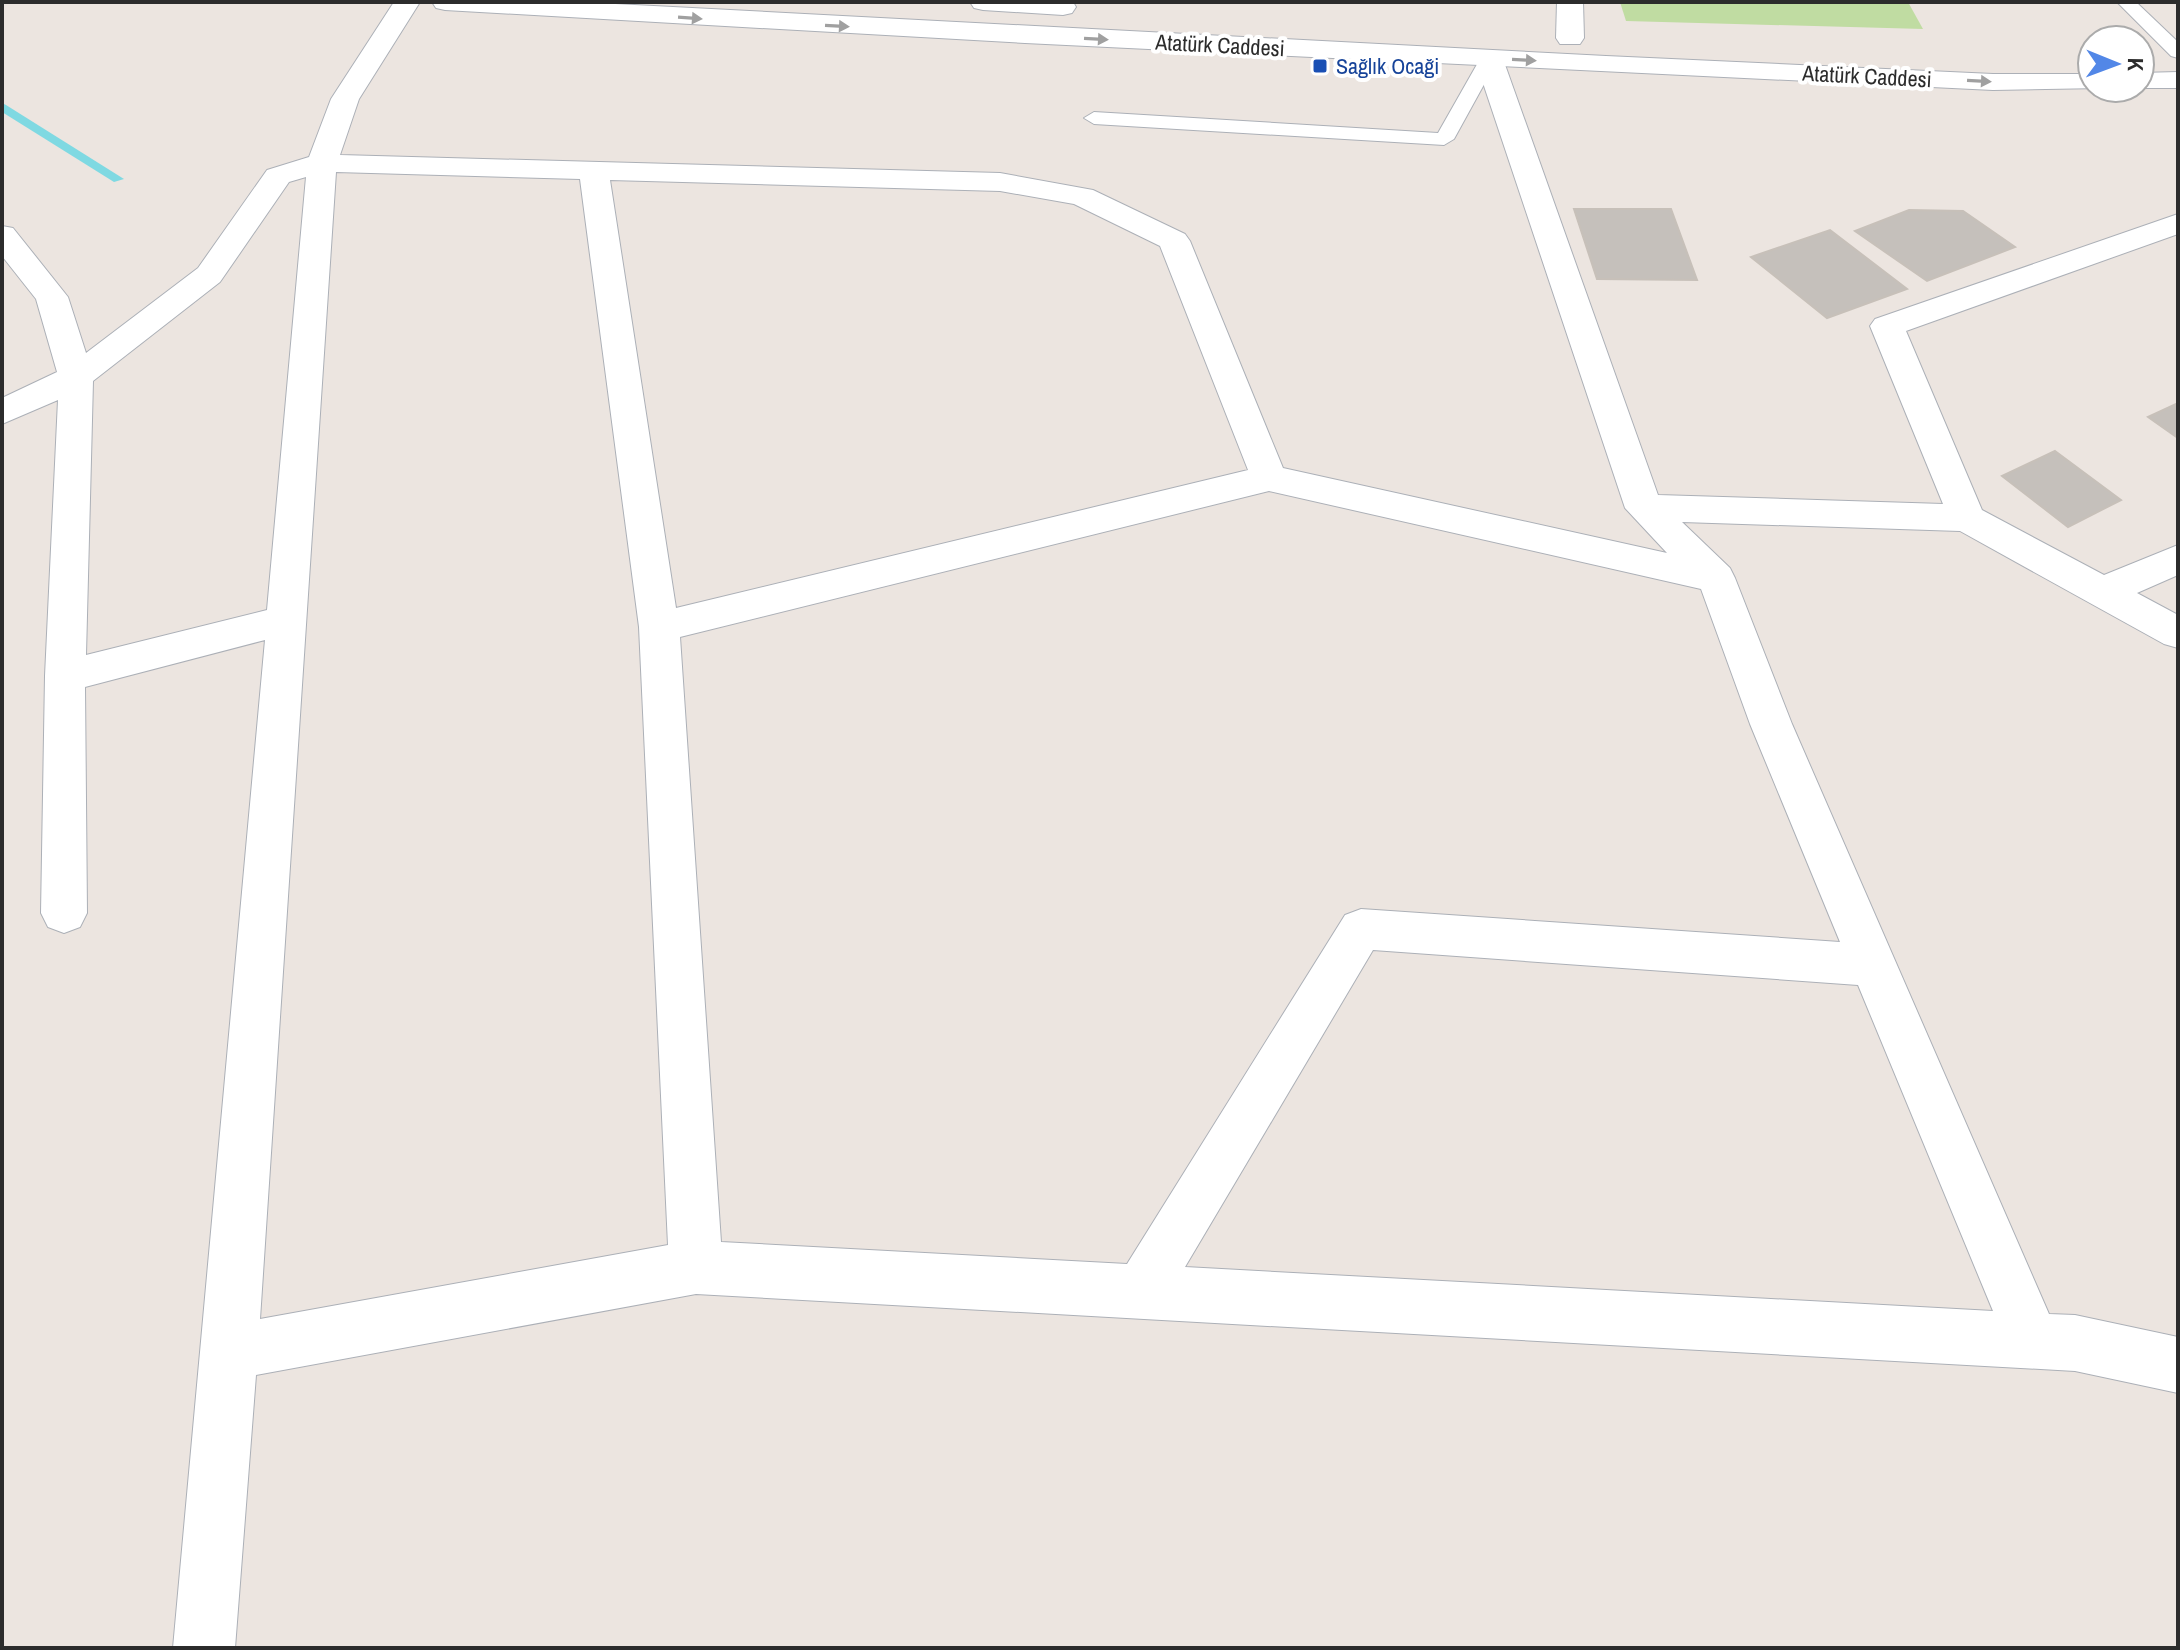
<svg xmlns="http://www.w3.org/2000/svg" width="2180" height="1650" font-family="'Archivo Narrow',sans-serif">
  <rect width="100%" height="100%" fill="#ece5e0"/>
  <path fill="#c0dca2" d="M1620,2H1908L1923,29L1626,21Z"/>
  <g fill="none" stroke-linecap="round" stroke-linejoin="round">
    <path fill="#7fd9e2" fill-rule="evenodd" d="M2,103L6,105L124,179L114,182L2,112Z"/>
  </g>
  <g fill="#c5c0bb" stroke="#c7c0b9" stroke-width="2">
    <path d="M1574,209H1671L1697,280L1597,279Z"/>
    <path d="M1909,210L1963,211L2015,247L1927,281L1855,231Z"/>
    <path d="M1830,230L1907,289L1827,318L1751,257Z"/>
    <path d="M2178,403V438L2148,417Z"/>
    <path d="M2055,451L2121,500L2068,527L2002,476Z"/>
  </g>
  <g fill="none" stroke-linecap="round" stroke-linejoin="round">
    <g stroke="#acb0b7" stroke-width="2">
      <g id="service">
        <path d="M2117,2H2136L2178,42V58L2171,56Z"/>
        <path d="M1489,53L1498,59L1454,139L1444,145L1094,124L1084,118L1094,112L1438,133L1480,59Z"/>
      </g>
    </g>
    <g stroke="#acb0b7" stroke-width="2">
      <g id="minor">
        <path d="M394,2H420L359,99L340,155L1000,173L1093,190L1185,234L1190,241L1283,468L1667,553L1625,508L1475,59L1479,53L1489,51L1499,53L1503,59L1658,495L1943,504L1870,326L1875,319L2178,214V234L1906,331L1982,510L2104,575L2178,545V575L2137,593L2178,615V648L2164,644L1960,531L1682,522L1730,568L1735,578L1792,724L2049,1314L2075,1315L2178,1337V1393L2075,1371L696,1294L256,1375L235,1648H173L265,640L85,687L87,913L80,927L64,933L48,927L41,913L45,676L58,400L2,424V398L57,372L36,299L2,256V226L13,228L68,297L86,353L198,268L267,170L309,157L331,99ZM336,172L580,179L639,627L668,1245L260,1319ZM306,177L267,610L86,655L93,381L220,282L289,182ZM610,180L1000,191L1074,204L1160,246L1248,470L676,608ZM1269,491L1701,589L1750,724L1840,942L1361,909L1345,915L1127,1264L721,1242L680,637ZM1373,950L1858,985L1993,1311L1185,1267Z"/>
        <path d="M1557,2H1583L1584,38L1580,44H1560L1556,38Z"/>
      </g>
    </g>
    <g stroke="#acb0b7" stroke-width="2">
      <g id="secondary">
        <path d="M432,2H577L1606,56L1993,74H2092V88H2102L1993,90L1025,43L445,10L436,8Z"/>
        <path d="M970,2H1073L1076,7L1072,13L1063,15L983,10L974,8Z"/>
        <path d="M2178,72V88H2134H2140V73Z"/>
      </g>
    </g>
    <use href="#service" fill="#fff" fill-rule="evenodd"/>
    <use href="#minor" fill="#fff" fill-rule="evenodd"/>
    <use href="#secondary" fill="#fff" fill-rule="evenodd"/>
  </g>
  <defs><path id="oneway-solid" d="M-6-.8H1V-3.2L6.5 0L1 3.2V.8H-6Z" transform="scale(2)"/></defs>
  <g fill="#a0a0a0">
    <use href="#oneway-solid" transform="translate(690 18) rotate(4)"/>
    <use href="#oneway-solid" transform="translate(837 26) rotate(3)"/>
    <use href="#oneway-solid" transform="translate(1096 39) rotate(3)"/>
    <use href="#oneway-solid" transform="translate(1524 60) rotate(3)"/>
    <use href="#oneway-solid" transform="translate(1979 81) rotate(3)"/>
  </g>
  <rect fill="#1a4fb4" stroke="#fff" stroke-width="3" x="1312" y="58" width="16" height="16" rx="4"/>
  <g text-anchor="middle" stroke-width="8" stroke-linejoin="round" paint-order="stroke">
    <g font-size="22" fill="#2c2c2c" stroke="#fff">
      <text transform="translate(1220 45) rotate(3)" y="8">Atatürk Caddesi</text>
      <text transform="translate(1867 76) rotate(3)" y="8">Atatürk Caddesi</text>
    </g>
    <g font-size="22" fill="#164399" stroke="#fff" text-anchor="start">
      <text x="1336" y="74">Sağlık Ocaği</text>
    </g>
  </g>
  <rect width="2180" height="1650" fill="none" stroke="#2c2c2c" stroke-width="8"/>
  <g transform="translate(2116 64) rotate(91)"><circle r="38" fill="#ffffff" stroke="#ababab" stroke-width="2"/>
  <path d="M0-6L14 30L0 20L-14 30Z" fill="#5287e7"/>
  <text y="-12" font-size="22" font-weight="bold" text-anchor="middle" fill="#2c2c2c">K</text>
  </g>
</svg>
